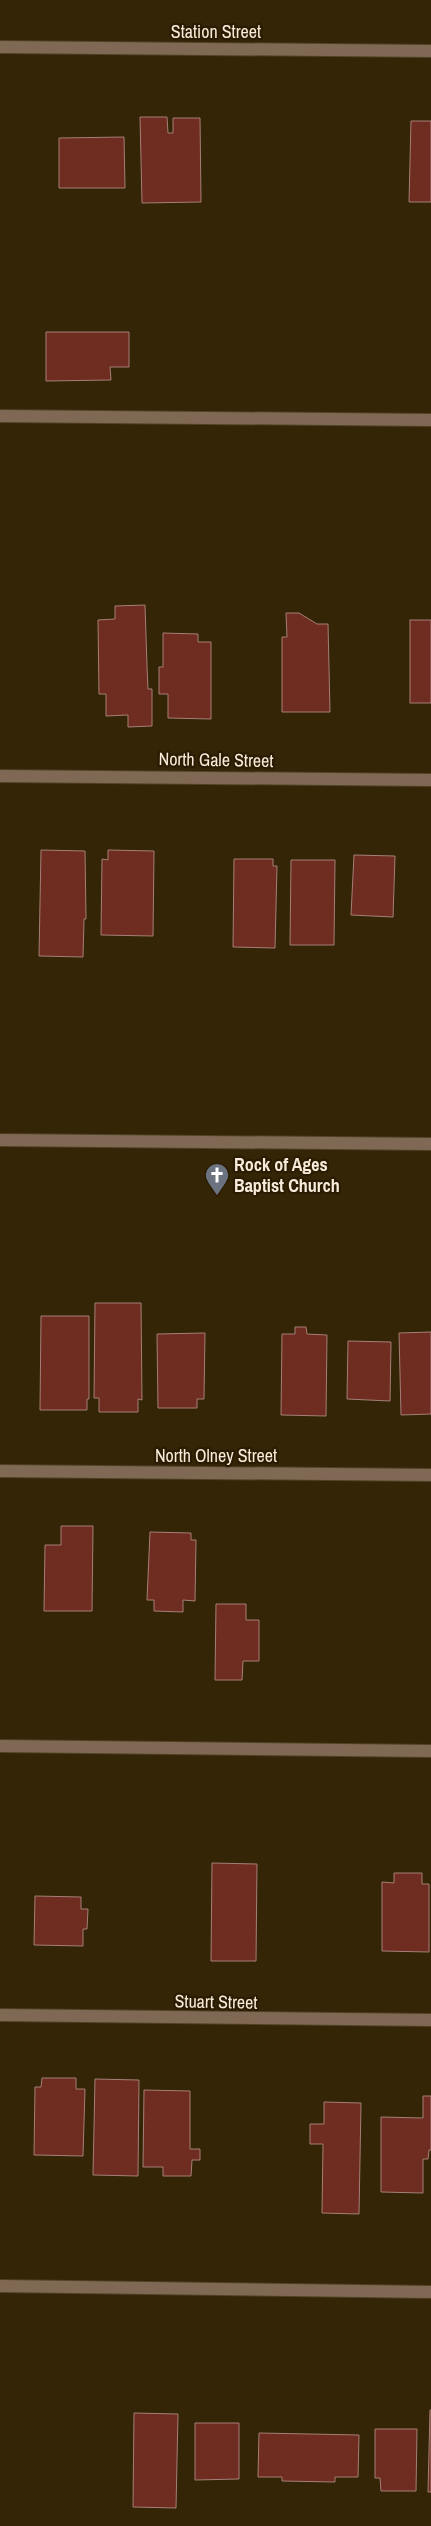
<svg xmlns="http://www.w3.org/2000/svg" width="431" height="2526" font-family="'Archivo Narrow',sans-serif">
  <rect width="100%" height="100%" fill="#352507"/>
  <g fill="#6e2d20" stroke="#a57f76">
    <path d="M140,117H167L168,133H173V118H200L201,202L142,203Z"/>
    <path d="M411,121H431V202H409Z"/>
    <path d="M124,137L125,188H59V138Z"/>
    <path d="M46,332H129V367H110L111,380L46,381Z"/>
    <path d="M145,605L147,666L148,689H152V726L128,727V715L106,716V694H99L98,620L115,619V606Z"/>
    <path d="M286,613H299L317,624H328L330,712H282V637H287Z"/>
    <rect x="410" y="620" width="21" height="83"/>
    <path d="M163,633L198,634V642H211V719L168,718V694H159V667H163Z"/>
    <path d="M41,850L85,851L86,919H84L83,957L39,956Z"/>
    <path d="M108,850L154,851L153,936L101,935L102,859L108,860Z"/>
    <path d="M354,855L395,856L393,917L351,915Z"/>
    <path d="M234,859H273V866H277L275,948L233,947Z"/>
    <path d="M291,860H335L334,945H290Z"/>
    <path d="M95,1303H141L142,1400L138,1399V1412H99V1398H94Z"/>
    <path d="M41,1316H89V1399H87V1410H40Z"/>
    <path d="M295,1327H306L307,1334L327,1335L326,1416L281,1415L282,1334H295Z"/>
    <path d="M431,1332V1414L401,1415L399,1333Z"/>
    <path d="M205,1333L204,1399H197V1408H158L157,1334Z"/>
    <path d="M348,1341L391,1342L390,1401L347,1399Z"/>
    <path d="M61,1526H93L92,1611H44L45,1545H61Z"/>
    <path d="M150,1532L191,1533V1540H196L195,1601L183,1600V1612L154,1611V1600H147Z"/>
    <path d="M216,1604H246V1620H259V1661H243L242,1680H215Z"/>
    <path d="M212,1863L257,1864L256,1961H211Z"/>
    <path d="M394,1873H422V1884H429V1952L382,1951V1882L394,1883Z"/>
    <path d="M35,1896L81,1897V1909H88L87,1929H83V1946L34,1945Z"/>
    <path d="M42,2078H76V2089H85L83,2156L34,2155L35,2087H41Z"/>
    <path d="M95,2079L139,2080L138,2176L93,2175Z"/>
    <path d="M144,2090L190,2091V2149H200V2160H192L191,2176H163V2167H143Z"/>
    <path d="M423,2096H431V2150H429L428,2159H423V2193L381,2192V2117L423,2118Z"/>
    <path d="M324,2102L361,2103L359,2214L322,2213L323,2144H310V2124H324Z"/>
    <path d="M430,2410H431V2492H428Z"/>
    <path d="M134,2413L178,2414L176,2508L133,2507Z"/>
    <path d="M195,2423H239V2479L195,2480Z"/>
    <path d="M375,2429H417L416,2491H381L380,2478H375Z"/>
    <path d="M259,2433L359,2435L358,2477H335V2482L282,2481V2477H258Z"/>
  </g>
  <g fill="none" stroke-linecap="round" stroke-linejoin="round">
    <g stroke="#504125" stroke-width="14">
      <g id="service">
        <path d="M0,416L431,420"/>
        <path d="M0,1140L431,1144"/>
        <path d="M0,1746L431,1751"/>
        <path d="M0,2286L431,2292"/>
      </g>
    </g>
    <g stroke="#504125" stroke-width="14">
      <g id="minor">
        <path d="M0,47L431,51"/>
        <path d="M0,776L431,780"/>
        <path d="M0,1471L431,1475"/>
        <path d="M0,2015L431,2020"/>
      </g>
    </g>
    <use href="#service" stroke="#806954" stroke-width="12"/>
    <use href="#minor" stroke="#806954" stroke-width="12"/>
  </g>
  <defs>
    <g id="church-pin" transform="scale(1.25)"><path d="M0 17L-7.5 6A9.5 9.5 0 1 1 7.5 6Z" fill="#6b7280" stroke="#2b1b00"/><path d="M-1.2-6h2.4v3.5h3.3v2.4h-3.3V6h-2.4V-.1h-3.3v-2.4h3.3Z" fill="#fff"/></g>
  </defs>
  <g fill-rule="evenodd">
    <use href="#church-pin" x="217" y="1175"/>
  </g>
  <g text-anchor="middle" stroke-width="4.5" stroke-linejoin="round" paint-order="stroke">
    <g font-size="18" fill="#f7ecdb" stroke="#2b1b00">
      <text x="216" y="38">Station Street</text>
      <text transform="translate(216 760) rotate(1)" y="6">North Gale Street</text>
      <text x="216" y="1462">North Olney Street</text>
      <text transform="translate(216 2002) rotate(1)" y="6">Stuart Street</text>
    </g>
    <g font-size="18" font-weight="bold" fill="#f7ecdb" stroke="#2b1b00" text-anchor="start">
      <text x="234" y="1171">Rock of Ages<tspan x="234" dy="21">Baptist Church</tspan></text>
    </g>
  </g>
</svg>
